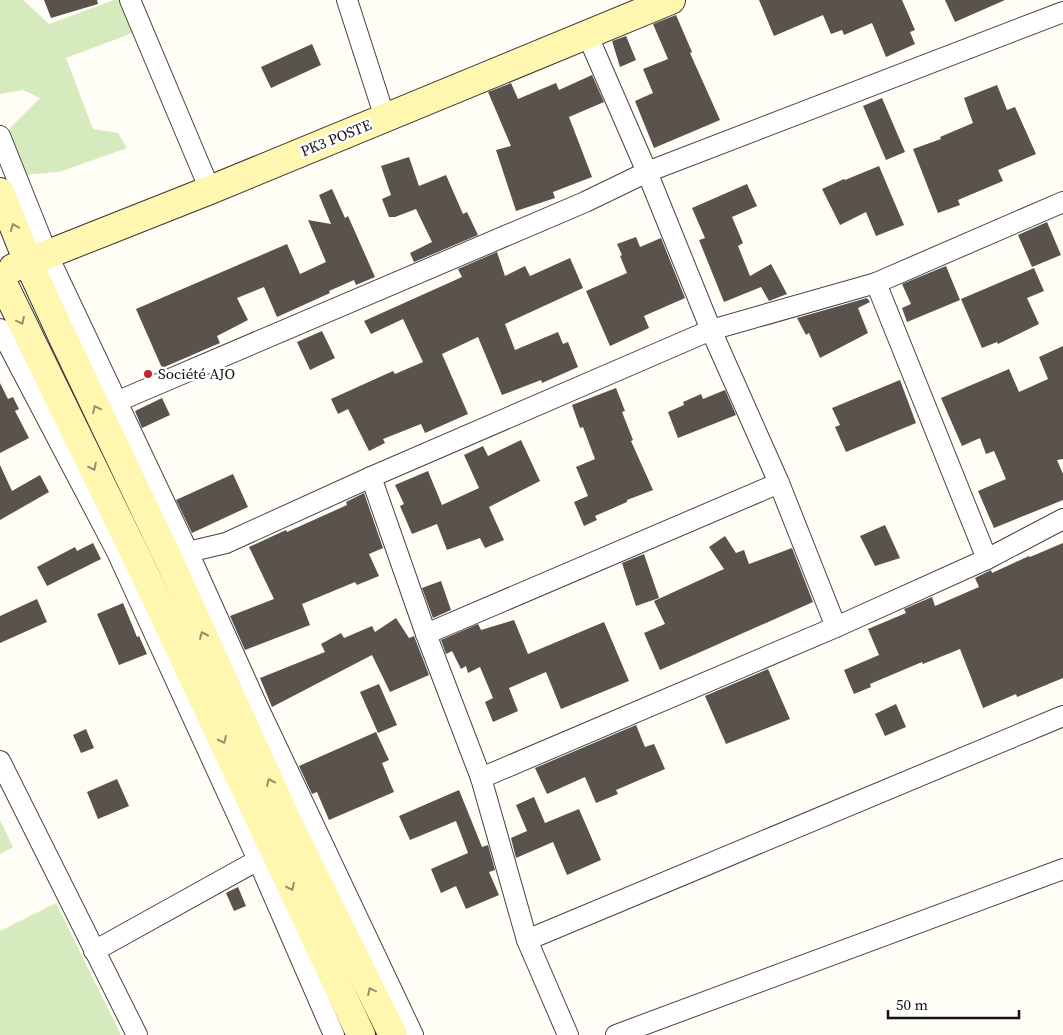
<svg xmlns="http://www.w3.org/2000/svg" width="1063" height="1035" font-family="'Source Serif 4',serif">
  <rect width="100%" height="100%" fill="#fffdf5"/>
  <g fill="#d5ebbd">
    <path d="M0,0H23L49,24L114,0H126L138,31L66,58L93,129L118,133L127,148L59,172L22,175L6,132L40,98L23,90L0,94Z"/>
    <path d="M0,820L13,847L0,854Z"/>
    <path d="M56,903L121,1035H0V931Z"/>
  </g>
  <g fill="#5a524d">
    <path d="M44,0H97L98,4L51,18Z"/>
    <path d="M759,0H902L915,30L910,32L915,44L886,57L872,23L844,35L842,30L831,34L823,15L774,36Z"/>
    <path d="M945,0H1005L955,22Z"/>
    <path d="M676,15L692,52L690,53L720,120L654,148L635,101L653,93L643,69L668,59L653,24Z"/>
    <path d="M626,36L636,60L620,67L612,41Z"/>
    <path d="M312,44L321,65L271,88L261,67Z"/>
    <path d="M592,75L604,102L569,117L592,177L553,192L555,198L516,211L496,150L511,146L488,92L511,83L518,99L556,83L559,90Z"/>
    <path d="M997,85L1007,110L1015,107L1036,154L998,170L1003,181L958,200L960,205L938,213L913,149L941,139L940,137L973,123L964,98Z"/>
    <path d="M882,98L905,152L886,160L863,106Z"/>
    <path d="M409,157L419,186L446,175L463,214L467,212L478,235L414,262L410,253L432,242L416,209L395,217H389L382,199L391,195L381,166Z"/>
    <path d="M879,166L904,225L876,236L866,212L840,225L822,189L844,179L845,180Z"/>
    <path d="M747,184L757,206L732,217L743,243L738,246L750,276L771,264L787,294L769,301L761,287L724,302L699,240L705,238L692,208Z"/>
    <path d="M332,189L345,218L348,216L375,277L356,285L354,280L329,291L330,293L277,317L264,287L237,298L248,320L217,336L220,343L162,368L136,309L287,244L300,274L326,262L308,220L331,224L319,195Z"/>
    <path d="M1047,222L1061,255L1032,267L1018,235Z"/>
    <path d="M636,237L640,247L661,238L685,298L644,316L649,328L610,346L586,291L627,273L620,256L622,255L617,244Z"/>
    <path d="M497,252L505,276L525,266L530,276L570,258L583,288L505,324L515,350L558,332L563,344L568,342L578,367L542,383L541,380L502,395L478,337L442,354L468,414L425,433L421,424L383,439L385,443L369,451L348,409L338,414L331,399L393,371L395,374L423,362L403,319L371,334L364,321L462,277L458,269Z"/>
    <path d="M946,266L960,300L907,322L902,308L911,304L902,284Z"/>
    <path d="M1034,268L1044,291L1027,298L1039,324L998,344L997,342L982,348L961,299Z"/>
    <path d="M867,298L870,302L858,308L868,333L820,358L809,333L806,335L797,318Z"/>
    <path d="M322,331L335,358L310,370L297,342Z"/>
    <path d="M1063,346V459L1057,460L1063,474V500L994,528L978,491L1006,479L994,451L986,454L980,438L962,446L941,398L1009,369L1019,392L1048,379L1039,357Z"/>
    <path d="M900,380L916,423L846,452L835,427L840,425L832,408Z"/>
    <path d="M0,383L8,399L13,397L19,409L15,411L29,438L0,453Z"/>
    <path d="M616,388L625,411L622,412L633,440L631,441L653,490L627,500V502L595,516L597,520L584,526L574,502L588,496L576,467L595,459L583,427L580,428L572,405Z"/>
    <path d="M725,390L736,415L678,438L668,412L684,405L683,402L701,394L703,399Z"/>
    <path d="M162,398L170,415L142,428L135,411Z"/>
    <path d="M521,440L540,481L489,507L504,540L485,548L480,538L447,550L437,524L412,534L400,506L404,504L395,485L428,471L442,505L479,488L464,455L483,446L488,456Z"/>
    <path d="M0,465L12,491L40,475L49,492L0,520Z"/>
    <path d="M233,474L248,507L192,533L176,500Z"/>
    <path d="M364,493L383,548L369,554L379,576L357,585L355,582L302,604L310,625L245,650L230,616L274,599L249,547L286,530L287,532L347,505L346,502Z"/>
    <path d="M885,525L900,558L875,566L860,536Z"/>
    <path d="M725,536L736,553L744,550L749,564L792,548L813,602L660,670L644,633L665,624L654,601L724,569L709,547Z"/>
    <path d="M93,543L101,559L47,586L37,567L75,547L77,551Z"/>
    <path d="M1063,543V678L1017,697L1016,694L983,708L960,649L923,664L922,662L870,684L871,687L854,694L844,670L879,655L868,629L906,613L904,609L932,597L935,606L979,587L975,578L991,570L992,573L1029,556L1030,557Z"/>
    <path d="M644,554L659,598L636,606L622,563Z"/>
    <path d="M441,581L451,610L433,618L422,588Z"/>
    <path d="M37,599L47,622L0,643V616Z"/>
    <path d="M123,603L137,637L139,636L147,654L119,665L97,614Z"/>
    <path d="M396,618L409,638L414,636L429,675L390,692L372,655L272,707L260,678L325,652L321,644L341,633L344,638L372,626L375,632Z"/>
    <path d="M514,620L528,654L604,622L629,681L561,709L546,672L509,688L518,711L493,722L485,702L493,698L480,667L468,673L466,666L461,669L452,651L446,654L441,640L478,624L481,630Z"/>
    <path d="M768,669L790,719L726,744L705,696Z"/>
    <path d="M379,684L397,725L378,733L360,692Z"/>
    <path d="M896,704L906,727L885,736L875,714Z"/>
    <path d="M636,725L645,747L654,744L665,769L616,790L618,794L596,803L585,777L547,794L535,768Z"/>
    <path d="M86,729L94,748L81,753L73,735Z"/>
    <path d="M376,732L389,760L382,763L394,792L329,820L317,792L312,794L299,766Z"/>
    <path d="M117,779L129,806L98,819L87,792Z"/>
    <path d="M459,790L482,847L488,845L495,870L489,872L499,895L466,909L456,886L441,893L431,869L468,853L456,821L410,840L399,816Z"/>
    <path d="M534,797L545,823L579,809L601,860L567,875L553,842L516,858L511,838L527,831L516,805Z"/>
    <path d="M238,887L246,906L234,911L226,893Z"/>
  </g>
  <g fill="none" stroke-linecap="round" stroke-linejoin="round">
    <g stroke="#444" stroke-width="22">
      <g id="street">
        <path d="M130,0L210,190"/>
        <path d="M347,0L385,118"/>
        <path d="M587,34L647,172L711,330L779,483L836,627"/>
        <path d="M0,136L48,256L188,552L256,703L413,1035"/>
        <path d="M876,283L987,559"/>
        <path d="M0,329L117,552L258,860L334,1035"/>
        <path d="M116,402L585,202L647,172L1063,12"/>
        <path d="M371,477L426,634L481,778L527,940L568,1035"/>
        <path d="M188,552L226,543L371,477L711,330L876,283L1063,202"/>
        <path d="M426,634L779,483"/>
        <path d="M0,761L137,1035"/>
        <path d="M481,778L836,627L987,559L1063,519"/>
        <path d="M527,940L1063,716"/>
        <path d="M94,951L258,860"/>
        <path d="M616,1035L1063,869"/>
      </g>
    </g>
    <g stroke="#333" stroke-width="30">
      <g id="secondary">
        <path d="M0,192L28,262L64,340L168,558L290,827L393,1035"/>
        <path d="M13,268L210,190L671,0"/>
        <path d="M0,277L138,560L361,1035"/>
      </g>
    </g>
    <use href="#street" stroke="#fff" stroke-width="20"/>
    <use href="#secondary" stroke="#fff6b0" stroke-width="28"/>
  </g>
  <defs><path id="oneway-chevron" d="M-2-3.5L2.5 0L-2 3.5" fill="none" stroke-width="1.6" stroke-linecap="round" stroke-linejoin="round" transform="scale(1.25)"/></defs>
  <g stroke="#948f68">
    <use href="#oneway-chevron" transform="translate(14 227) rotate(-112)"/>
    <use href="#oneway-chevron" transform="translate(21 321) rotate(64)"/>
    <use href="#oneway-chevron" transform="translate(96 409) rotate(-115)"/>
    <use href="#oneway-chevron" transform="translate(93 467) rotate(64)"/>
    <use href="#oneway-chevron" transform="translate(203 635) rotate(-114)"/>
    <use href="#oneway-chevron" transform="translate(223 740) rotate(65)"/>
    <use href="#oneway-chevron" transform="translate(270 782) rotate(-114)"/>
    <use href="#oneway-chevron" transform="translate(291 887) rotate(65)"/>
    <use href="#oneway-chevron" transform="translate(371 991) rotate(-116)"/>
  </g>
  <circle fill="#c4262e" stroke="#fff" stroke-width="2" cx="148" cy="374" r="5"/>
  <g text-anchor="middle" stroke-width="5" stroke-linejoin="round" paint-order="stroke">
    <g font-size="15" fill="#111" stroke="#fff">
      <text transform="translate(336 138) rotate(-22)" y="5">PK3 POSTE</text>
    </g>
    <g font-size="15" fill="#111" stroke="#fff" text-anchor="start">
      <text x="158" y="379">Société AJO</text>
    </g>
  </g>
  <path d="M888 1010v8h131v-8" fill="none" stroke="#111111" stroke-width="2.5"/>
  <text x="896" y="1010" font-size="15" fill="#111111" stroke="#ffffff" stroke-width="4" paint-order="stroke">50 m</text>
</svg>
